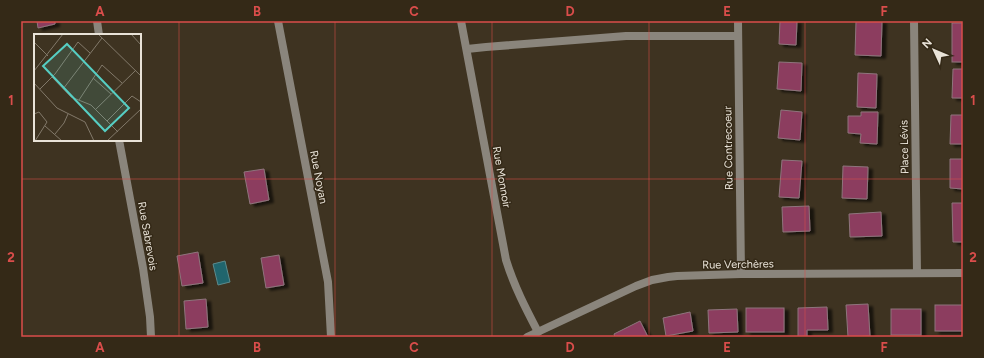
<svg xmlns="http://www.w3.org/2000/svg" width="984" height="358" font-family="Figtree,sans-serif">
  <defs>
    <filter id="shadow"><feDropShadow dx="4.5" dy="2.5" stdDeviation="1" flood-color="#0009"/></filter>
  </defs>
  <rect width="100%" height="100%" fill="#3e3321"/>
  <path fill="#20656d" stroke="#5c8b8d" d="M225,261L230,282L218,285L213,264Z"/>
  <g fill="#8c3d5e" stroke="#8e757d" filter="url(#shadow)">
    <path d="M37,21H55V24L38,28Z"/>
    <path d="M780,21H797L796,45L779,44Z"/>
    <path d="M856,21H882L881,56L855,55Z"/>
    <rect x="952" y="23" width="11" height="39"/>
    <path d="M779,62L802,63L801,91L777,89Z"/>
    <path d="M953,69H963V98H952Z"/>
    <path d="M858,73L877,74L876,108L857,107Z"/>
    <path d="M781,110L802,112L800,140L778,138Z"/>
    <path d="M861,112H878L877,144L860,143L861,134L848,133V116H861Z"/>
    <path d="M951,115H963V144H950Z"/>
    <path d="M950,159H963V189L950,188Z"/>
    <path d="M782,160L802,161L799,198L779,197Z"/>
    <path d="M843,166L868,167L867,199L842,198Z"/>
    <path d="M264,169L269,200L250,204L244,172Z"/>
    <path d="M952,203H963V242H953Z"/>
    <path d="M809,206L810,231L783,232L782,207Z"/>
    <path d="M881,212L882,236L850,237L849,214Z"/>
    <path d="M198,252L203,283L182,286L177,256Z"/>
    <path d="M279,255L284,285L266,288L261,258Z"/>
    <path d="M206,299L208,327L186,329L184,301Z"/>
    <path d="M868,304L870,336L848,337L846,305Z"/>
    <rect x="935" y="305" width="28" height="26"/>
    <path d="M827,307L828,330H807V337H798V308Z"/>
    <rect x="746" y="308" width="38" height="24"/>
    <path d="M737,309L738,332L709,333L708,310Z"/>
    <rect x="891" y="309" width="30" height="26"/>
    <path d="M690,312L693,331L666,336L663,318Z"/>
    <path d="M640,321L648,337H615L614,334Z"/>
  </g>
  <g fill="none" stroke-linecap="round" stroke-linejoin="round">
    <g stroke="#8a857c" stroke-width="8">
      <path d="M97,21L99,35"/>
      <path d="M278,21L328,282L331,337"/>
      <path d="M461,21L506,260C514,286 526,309 538,332"/>
      <path d="M738,21L741,274"/>
      <path d="M914,21L917,273"/>
      <path d="M467,49L486,47L626,36H738"/>
      <path d="M119,140L143,268L150,317L151,337"/>
      <path d="M527,337L636,286L652,280L668,277L677,276L741,274L963,273"/>
    </g>
  </g>
  <path fill="none" stroke="#da4d4b" stroke-width="1" stroke-opacity="0.55" d="M179,21V337M335,21V337M492,21V337M649,21V337M805,21V337M21,179H963"/>
  <g text-anchor="middle" stroke-width="3" stroke-linejoin="round" paint-order="stroke">
    <g font-size="11" fill="#e9e3d8" stroke="#342917">
      <text transform="translate(904 147) rotate(-91)" y="4">Place Lévis</text>
      <text transform="translate(728 148) rotate(-91)" y="4">Rue Contrecoeur</text>
      <text transform="translate(319 177) rotate(79)" y="4">Rue Noyan</text>
      <text transform="translate(502 177) rotate(80)" y="4">Rue Monnoir</text>
      <text transform="translate(148 236) rotate(80)" y="4">Rue Sabrevois</text>
      <text transform="translate(738 264) rotate(-1)" y="4">Rue Verchères</text>
    </g>
  </g>
  <g transform="translate(34 34)">
    <rect width="107" height="107" fill="#3e3321"/>
    <path fill="none" stroke="#82796a" stroke-width="1" d="M64,0L107,42M97,0L107,11M0,8L14,22M0,37L29,0M18,43L37,63L57,71L84,98M59,44L77,60M0,49L23,74L51,88L60,107M6,55L21,40L44,8L56,19M29,55L68,4M45,66L68,31L88,49M61,76L102,36M0,80L5,78L13,88L1,107M73,87L98,62L107,68M11,92L28,107M21,100L30,89L34,80M73,107L107,75"/>
    <path fill="#56cec3" fill-opacity="0.15" stroke="#56cec3" stroke-width="2" d="M33,10L95,74L71,97L9,32Z"/>
    <rect width="107" height="107" fill="none" stroke="#e9e3d8" stroke-width="2"/>
  </g>
  <rect width="984" height="358" fill="none" stroke="#342917" stroke-width="44"/>
  <g transform="translate(934 50) rotate(314)" stroke="#342917" stroke-width="3" paint-order="stroke">
  <path d="M0-3L7 15L0 10L-7 15Z" fill="#e9e3d8"/>
  <text y="-6" font-size="11" font-weight="bold" text-anchor="middle" fill="#e9e3d8">N</text>
  </g>
  <rect x="22" y="22" width="940" height="314" fill="none" stroke="#da4d4b" stroke-width="1.5"/>
  <g font-size="13" text-anchor="middle" font-weight="bold" fill="#da4d4b">
    <text x="100" y="16">A</text>
    <text x="257" y="16">B</text>
    <text x="414" y="16">C</text>
    <text x="570" y="16">D</text>
    <text x="727" y="16">E</text>
    <text x="884" y="16">F</text>
    <text x="11" y="105">1</text>
    <text x="973" y="105">1</text>
    <text x="11" y="262">2</text>
    <text x="973" y="262">2</text>
    <text x="100" y="352">A</text>
    <text x="257" y="352">B</text>
    <text x="414" y="352">C</text>
    <text x="570" y="352">D</text>
    <text x="727" y="352">E</text>
    <text x="884" y="352">F</text>
  </g>
</svg>
